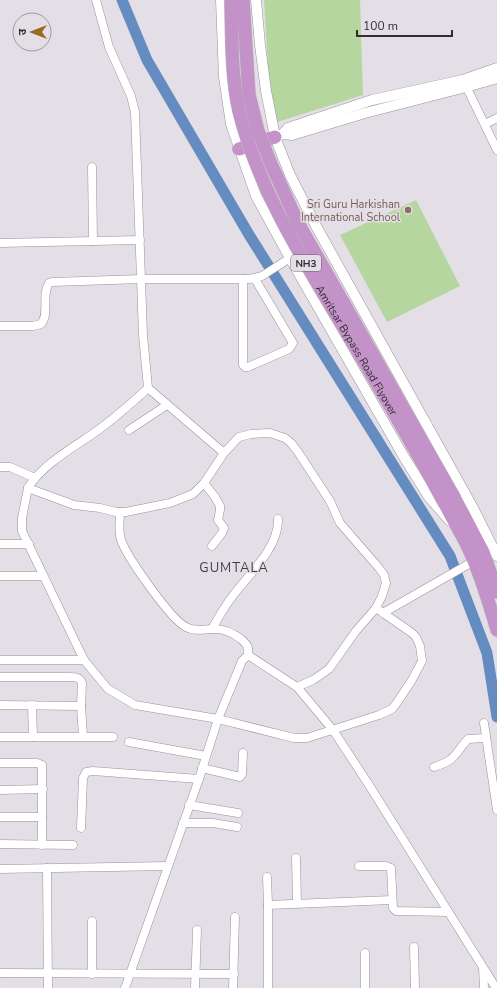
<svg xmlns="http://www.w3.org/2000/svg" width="497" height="988" font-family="'Nunito Sans','Noto Sans Devanagari',sans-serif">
  <rect width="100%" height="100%" fill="#e4dfe7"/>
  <g fill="#b5d79f">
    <path d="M264,0H360L363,95L274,123L268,67Z"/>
    <path d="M416,200L460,286L387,322L340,235Z"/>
  </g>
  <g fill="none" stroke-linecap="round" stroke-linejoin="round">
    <path stroke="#658cc0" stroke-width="11" d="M122,0L147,60L248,233L450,556L487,653L497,717"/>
    <g stroke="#979299" stroke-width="9">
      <g id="minor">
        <path d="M96,0L109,47L131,96L135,112L143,335L148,388C133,402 118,415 101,428C78,445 43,463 28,488L74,505L100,508L116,512H126L170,503L193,494L204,483L224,453L239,437L251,434L270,433L285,438L291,443L298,452L330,501L340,523L379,568L384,575L386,583L382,596L376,608L356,631L329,669L313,680L297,687L248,655L242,661L218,719L199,779L125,988"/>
        <path d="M464,82L497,150"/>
        <path d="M485,124L497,118"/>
        <path d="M92,167L93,241"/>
        <path d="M0,243L140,240"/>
        <path d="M243,279V365L245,367H248L289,349L293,343L255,279"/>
        <path d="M0,326H33L41,324C50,314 41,295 49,283L52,282L142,279H250L262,276L290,258"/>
        <path d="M148,388L224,453"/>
        <path d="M129,430L167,405"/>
        <path d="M0,467H10L35,478"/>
        <path d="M204,483L215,497L220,506V510L218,520L224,528L222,533L212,546"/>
        <path d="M28,488L22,518V531L84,660L108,689L135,705L218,719L294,738H307L379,715L392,709L396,704L412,680L422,661L420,646L416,637L412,633L376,608"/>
        <path d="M120,512C120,521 118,531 121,540C127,557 171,620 186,627C195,632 204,629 213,629C224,628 233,633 241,639C247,644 249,647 248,655"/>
        <path d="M0,544H29"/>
        <path d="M0,576H43"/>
        <path d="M383,613L474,561"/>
        <path d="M212,629C218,618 224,607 232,597C248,575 279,548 278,519"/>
        <path d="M0,660H84"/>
        <path d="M0,677H69C75,677 80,677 82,683L81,706"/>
        <path d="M297,687L333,730L369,785L496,988"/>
        <path d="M0,705L81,706L83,736"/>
        <path d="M32,705L33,737"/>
        <path d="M484,723L497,810"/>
        <path d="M0,737H113"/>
        <path d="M129,742L206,756"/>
        <path d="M0,763H37L42,765V845"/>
        <path d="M434,767C457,760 454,754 468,739L485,738"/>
        <path d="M202,768L240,777L242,774L243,753"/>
        <path d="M0,790L43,789"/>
        <path d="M189,805L238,813"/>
        <path d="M0,817H42"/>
        <path d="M183,823H213L237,827"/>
        <path d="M81,828L83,778L86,772L93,771L199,779"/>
        <path d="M0,844L73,845"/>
        <path d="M296,858L297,903"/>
        <path d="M359,866H386L391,868L393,908L396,911L448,912"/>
        <path d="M47,868L48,988"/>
        <path d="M0,869L168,866"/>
        <path d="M267,877L268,905"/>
        <path d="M92,921V974"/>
        <path d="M414,947L415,988"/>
        <path d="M365,953V988"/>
        <path d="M483,968L484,988"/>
        <path d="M0,973L234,974"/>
        <path d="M195,988L197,930"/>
        <path d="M233,988L235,917"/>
        <path d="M268,988V905L392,900"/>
      </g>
    </g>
    <g stroke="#979299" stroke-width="11">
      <g id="tertiary">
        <path d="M221,0L224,77L231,124L256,196L290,258L404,457L429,497L450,521"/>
        <path d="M256,0L260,45L266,91L275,137L290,175L316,226L473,508L497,556"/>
        <path d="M283,134L288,128L372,100L463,80L497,68"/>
        <path d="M275,137L283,134L292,135L365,113L466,87L497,78"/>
      </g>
    </g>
    <g stroke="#c1c0c1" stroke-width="14">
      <g id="trunk">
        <path d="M239,149L275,137"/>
        <path d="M455,499L483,552L497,592"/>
        <path d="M445,504C452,518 460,531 467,545C480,572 489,602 497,630"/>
      </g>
    </g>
    <use href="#minor" stroke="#fff" stroke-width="8"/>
    <use href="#tertiary" stroke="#fff" stroke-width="10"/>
    <use href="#trunk" stroke="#c392c8" stroke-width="13"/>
    <g stroke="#c1c0c1" stroke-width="14" stroke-linecap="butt">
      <g id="trunk-bridge">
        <path id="s1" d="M231,0C232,37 231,76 239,111C258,188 301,256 341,323C377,383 412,443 445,504"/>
        <path d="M243,0L249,95L258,131L271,164L298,223L455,499"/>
      </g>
    </g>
    <use href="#trunk-bridge" stroke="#c392c8" stroke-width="13"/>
  </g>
  <circle fill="#8d6e63" stroke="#e4dfe7" stroke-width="1.5" cx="408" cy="210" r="4"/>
  <g text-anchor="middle" stroke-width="3" stroke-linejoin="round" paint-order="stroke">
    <rect fill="#e4dfe7" stroke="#666368" stroke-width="1" x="291" y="255" width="30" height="16" rx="3"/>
    <g font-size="10" font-weight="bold" fill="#302e31">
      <text x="306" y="267">NH3</text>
    </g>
    <g font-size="11" fill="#785e54" stroke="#e4dfe7" text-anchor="end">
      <text x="400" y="208">Sri Guru Harkishan<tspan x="400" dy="13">International School</tspan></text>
    </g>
    <g font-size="11" fill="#302e31" stroke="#e4dfe7">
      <text dy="4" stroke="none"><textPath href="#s1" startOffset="379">Amritsar Bypass Road Flyover</textPath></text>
    </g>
    <g font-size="13" letter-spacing="1" fill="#413d43" stroke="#e4dfe7">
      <text x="234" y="572">GUMTALA</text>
    </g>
  </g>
  <g transform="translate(32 32) rotate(270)"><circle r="19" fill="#e4dfe7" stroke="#9c989e"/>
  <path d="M0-3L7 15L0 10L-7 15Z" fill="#9b6b1e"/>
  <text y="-6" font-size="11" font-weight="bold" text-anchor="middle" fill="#302e31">उ</text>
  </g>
  <path d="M357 30v6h95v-6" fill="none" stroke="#302e31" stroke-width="2"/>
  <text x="363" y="30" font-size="12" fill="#302e31" stroke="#e4dfe7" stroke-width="3" paint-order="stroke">100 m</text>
</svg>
